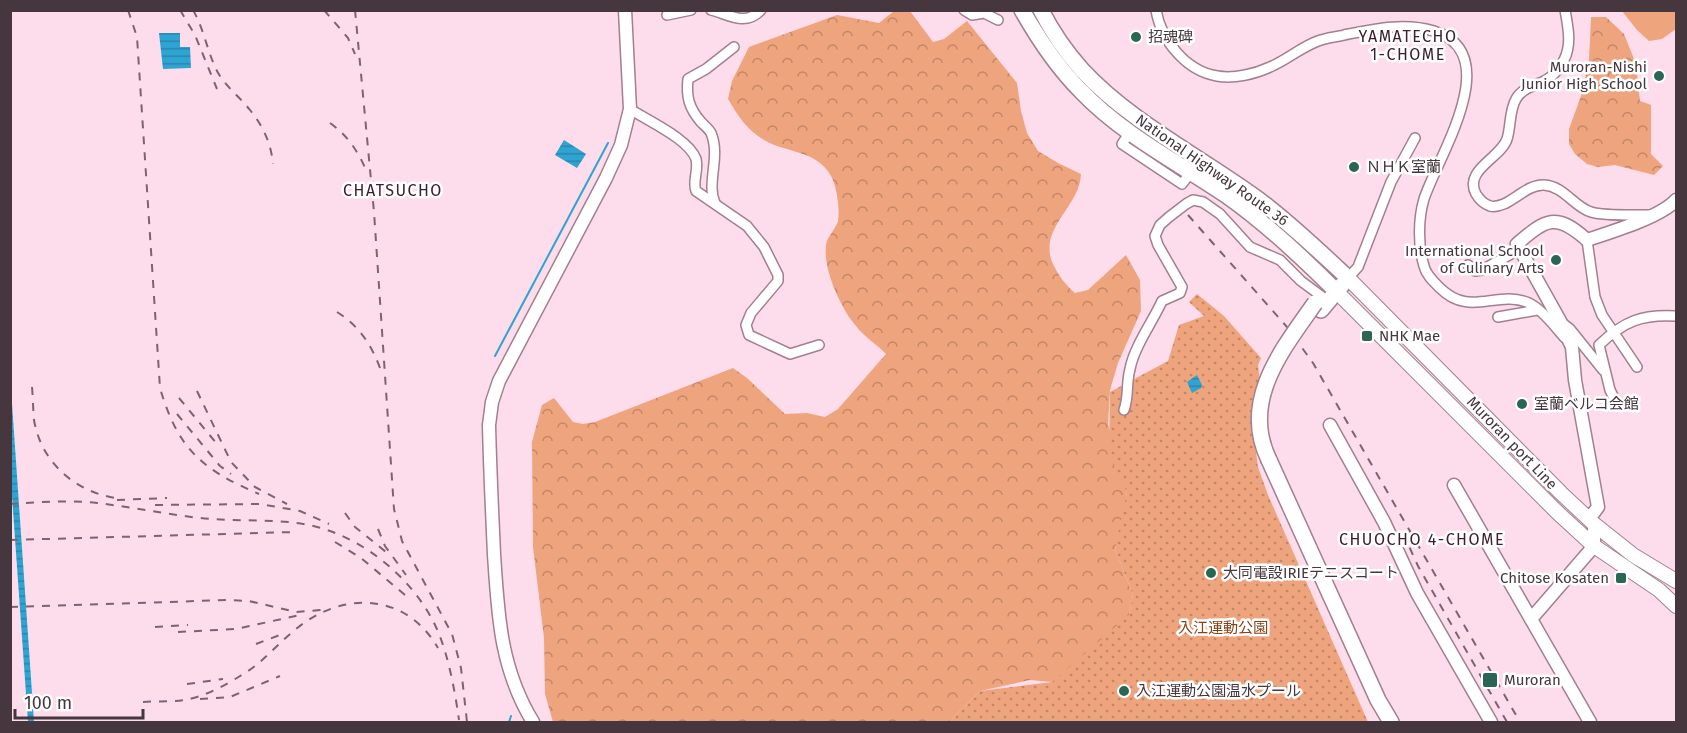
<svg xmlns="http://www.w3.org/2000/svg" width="1687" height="733" font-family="'Fira Sans','Noto Sans JP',sans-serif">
  <defs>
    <pattern id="forest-crowns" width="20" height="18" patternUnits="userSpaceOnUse" patternTransform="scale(1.5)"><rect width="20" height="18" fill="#eea47c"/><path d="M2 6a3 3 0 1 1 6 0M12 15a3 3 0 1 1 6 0" fill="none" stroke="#c38667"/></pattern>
    <pattern id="park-dots" width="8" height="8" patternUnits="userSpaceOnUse" patternTransform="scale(1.5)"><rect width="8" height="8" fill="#eea47c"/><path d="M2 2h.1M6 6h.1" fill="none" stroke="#c38667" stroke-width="1.8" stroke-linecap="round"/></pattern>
    <pattern id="water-rules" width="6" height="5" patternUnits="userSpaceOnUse" patternTransform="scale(1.5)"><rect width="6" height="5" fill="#2ea4d2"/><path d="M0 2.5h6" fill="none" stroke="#2986ac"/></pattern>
  </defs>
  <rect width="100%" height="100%" fill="#fdddeb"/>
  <path fill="#eea47c" d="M1622,11H1676V29L1662,39L1649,41L1637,30Z"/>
  <g fill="url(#forest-crowns)">
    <path d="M894,11H910L933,42L944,39L967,21L1017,83L1021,111L1027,133L1038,151L1058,163L1081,174C1080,207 1037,229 1053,264C1060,278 1064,283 1075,293L1088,290L1126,255L1140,280L1141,311L1118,363L1110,390L1108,424L1127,492L1123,519L1115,549L1133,595L1129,615L1122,625L1052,682L1030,680L980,691L949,722H553L545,694L544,638L533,547L532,442L542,405L554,398L573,422L583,424L595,422L733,368L747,378L785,414L807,413L825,417L838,409L886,354C877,344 864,337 856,326C841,309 820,264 827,241C830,234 836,228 838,221C840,209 837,187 831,176C817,150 786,153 764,140C747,130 738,116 728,99L732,81L749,47L837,15L879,23Z"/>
    <path d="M1591,17H1606L1624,34L1636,64L1640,101L1651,105V154L1663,166L1654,175L1615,165L1598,167L1587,164L1575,154L1569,144V129L1581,96L1589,60Z"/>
  </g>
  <path fill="url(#park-dots)" d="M1197,294L1224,316L1261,358L1258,365L1260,382L1252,423L1258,467L1268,495L1368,722H949L980,691L1052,682L1129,615L1133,595L1115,549L1127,492L1109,455L1110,392L1168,361L1179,325L1204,316L1189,302Z"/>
  <g fill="url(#water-rules)">
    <path d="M159,33H180V47H190L191,68L163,69Z"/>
    <path d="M564,140L586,154L577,168L555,155Z"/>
    <path d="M1197,375L1202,385L1201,388L1192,393L1187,382Z"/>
    <path d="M11,389L34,722H28L11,482Z"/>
  </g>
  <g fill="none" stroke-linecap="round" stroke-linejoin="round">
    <g stroke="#2ea4d2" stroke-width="2">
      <path d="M495,356L608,143"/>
      <path d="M509,722L511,716"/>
    </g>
    <g stroke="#a37f8f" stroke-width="12">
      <g id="minor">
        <path d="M711,10C728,14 745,27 761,10"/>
        <path d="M964,10L972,15L984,13L998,20"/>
        <path d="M1156,10C1161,40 1186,71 1217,76C1234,79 1255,74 1270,67C1287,60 1301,47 1318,41C1326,38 1336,37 1344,35C1374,29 1404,22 1434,31C1507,54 1437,158 1424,199C1418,219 1418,246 1424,266C1426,275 1434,282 1440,288C1470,318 1497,289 1529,303C1543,310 1555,327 1565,338"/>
        <path d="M1565,10C1568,27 1572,44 1564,60C1560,67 1554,76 1546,80C1536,86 1523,87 1516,99C1509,111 1511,127 1507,139C1501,158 1463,170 1476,194C1479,199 1484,204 1490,206C1508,210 1524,184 1544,185C1564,186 1574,207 1591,212C1603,216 1637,215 1651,215"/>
        <path d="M667,15L691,10"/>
        <path d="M630,109C648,121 689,139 696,159C699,170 692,182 696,191L747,226L764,247L778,275V281L751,313L746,325L749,335L790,354L819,345"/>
        <path d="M1130,132L1122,144L1182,184L1191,172"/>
        <path d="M715,203C706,183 721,157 711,133C709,129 704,125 701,122C689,108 686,97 688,79L706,69L734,47"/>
        <path d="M1587,240L1595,297L1602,315L1637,367"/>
        <path d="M1468,265L1475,271L1482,270L1520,249"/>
        <path d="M1348,278L1358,267L1391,182L1415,138"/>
        <path d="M1498,317L1537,310"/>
        <path d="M1561,322L1570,329L1603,370"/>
        <path d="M1617,404L1610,390L1599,345C1624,321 1642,314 1676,316"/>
        <path d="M1124,410C1129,397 1126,383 1130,369C1134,347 1152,323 1162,301L1180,293L1182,287L1158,245L1155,236L1160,225L1169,217L1186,204L1193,200L1203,202L1220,214L1250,247L1280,260L1301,281L1328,301"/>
      </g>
    </g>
    <g stroke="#a37f8f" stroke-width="15">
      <g id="tertiary">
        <path d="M1330,425L1384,522L1417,593L1491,722"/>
        <path d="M1454,485L1590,722"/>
        <path d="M1589,519L1598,507L1575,380L1572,347L1560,321L1517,244C1546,219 1556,212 1587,240C1611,232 1661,217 1676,200"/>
        <path d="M1531,619L1594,546V524"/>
        <path d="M533,722C500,668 498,615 494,554C492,511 490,468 489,425L492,402L499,381L606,178L621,145L630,109L625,10"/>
      </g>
    </g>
    <g stroke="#a37f8f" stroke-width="16">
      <g id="secondary">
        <path d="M1348,278L1561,493L1594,524L1633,555L1676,581"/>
        <path d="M1336,291L1557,512L1594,546L1659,590L1676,606"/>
      </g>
    </g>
    <g stroke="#a37f8f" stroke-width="18">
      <g id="trunk">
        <path d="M1022,10C1039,40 1057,67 1081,91C1122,134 1177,162 1226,195C1266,223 1301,256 1336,291"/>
        <path d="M1041,10C1052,32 1066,52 1082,70C1130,122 1202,158 1259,200C1291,224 1319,251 1348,278"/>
        <path d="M1321,310L1342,285"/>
        <path d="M1269,460L1378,700L1391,722"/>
      </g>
    </g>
    <use href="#minor" stroke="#fff" stroke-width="9"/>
    <use href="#tertiary" stroke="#fff" stroke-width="12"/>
    <use href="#secondary" stroke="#fff" stroke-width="14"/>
    <use href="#trunk" stroke="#fff" stroke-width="15"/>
    <g stroke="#7a656e" stroke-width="2" stroke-dasharray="8 8" stroke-linecap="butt">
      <path d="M128,10L137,37L160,388C178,449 201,469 259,494"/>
      <path d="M180,10L195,35L217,89"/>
      <path d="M193,10C204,29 207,51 217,71C225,86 239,96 250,110C263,126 271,143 273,164"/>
      <path d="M324,10L348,38L355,54"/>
      <path d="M355,10L374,212L394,509L402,541L452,634L461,668L467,722"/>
      <path d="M330,123C347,135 358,151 366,170"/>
      <path d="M1188,215L1287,327L1313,363L1520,722"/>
      <path d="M337,312C359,326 371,344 380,368"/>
      <path d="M32,387C33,398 33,409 34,420C41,462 75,492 116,498"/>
      <path d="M197,391L231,462L255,487L287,504"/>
      <path d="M179,398L217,444"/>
      <path d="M177,414L220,466L231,474"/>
      <path d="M117,500L167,498"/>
      <path d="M10,504C39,502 68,500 97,503C131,507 165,514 200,518C236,522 273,518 309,525C362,536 413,578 436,627C448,653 455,691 459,720"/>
      <path d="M155,505L260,504L300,511L329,524"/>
      <path d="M345,513L355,527L386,552"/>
      <path d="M378,529L385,546L406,575"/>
      <path d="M1403,533L1418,566L1507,722"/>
      <path d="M10,540L295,532"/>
      <path d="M335,542L361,558L411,600"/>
      <path d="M10,607L229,600L249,601L296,612L321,610"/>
      <path d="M155,627L188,625"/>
      <path d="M178,632L236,629L300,615"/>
      <path d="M256,644L285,633"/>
      <path d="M187,684L223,679"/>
      <path d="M200,699L230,697L280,676"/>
      <path d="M143,702C157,701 171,702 185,700C203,697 224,686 240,676C262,664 277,644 296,629C344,590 406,593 438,648"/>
    </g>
    <g stroke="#a37f8f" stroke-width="18" stroke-linecap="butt">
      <path id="trunk-bridge" d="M1269,460C1240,401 1282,350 1315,303"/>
    </g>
    <use href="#trunk-bridge" stroke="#fff" stroke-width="15"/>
  </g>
  <g fill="#296653" stroke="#fff" stroke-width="2">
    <circle cx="1136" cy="37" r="6"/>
    <circle cx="1659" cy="76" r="6"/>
    <circle cx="1354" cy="167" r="6"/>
    <circle cx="1556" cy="260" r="6"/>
    <rect x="1361" y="330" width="12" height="12" rx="3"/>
    <circle cx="1522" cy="404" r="6"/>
    <circle cx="1211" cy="573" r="6"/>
    <rect x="1615" y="572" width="12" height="12" rx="3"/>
    <rect x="1482" y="672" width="16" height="16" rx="3"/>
    <circle cx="1124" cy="691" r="6"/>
  </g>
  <g text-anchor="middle" stroke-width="5" stroke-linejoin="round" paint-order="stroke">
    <g font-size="15" fill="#46363d" stroke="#fff" text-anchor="start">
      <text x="1148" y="42">招魂碑</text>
      <text x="1647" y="72" text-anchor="end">Muroran-Nishi<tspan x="1647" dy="17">Junior High School</tspan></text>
      <text x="1366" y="172">ＮＨＫ室蘭</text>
      <text x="1544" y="256" text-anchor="end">International School<tspan x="1544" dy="17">of Culinary Arts</tspan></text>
      <text x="1379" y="341">NHK Mae</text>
      <text x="1534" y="409">室蘭ベルコ会館</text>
      <text x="1223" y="578">大同電設IRIEテニスコート</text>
      <text x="1609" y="583" text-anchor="end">Chitose Kosaten</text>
      <text x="1504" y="685">Muroran</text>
      <text x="1136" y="696">入江運動公園温水プール</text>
    </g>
    <g font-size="15" fill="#46363d" stroke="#fff">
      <text transform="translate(1212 170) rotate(35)" y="5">National Highway Route 36</text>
      <text transform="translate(1512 443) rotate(46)" y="5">Muroran port Line</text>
    </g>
    <g font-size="15" fill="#864115" stroke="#fff">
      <text x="1223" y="633">入江運動公園</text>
    </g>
    <g font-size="16" letter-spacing="1.5" fill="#3d202f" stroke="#fff">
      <text x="1408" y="42">YAMATECHO<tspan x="1408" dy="18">1-CHOME</tspan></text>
      <text x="393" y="196">CHATSUCHO</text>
      <text x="1422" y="545">CHUOCHO 4-CHOME</text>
    </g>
  </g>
  <rect width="1687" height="733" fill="none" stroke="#46363d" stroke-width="24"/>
  <path d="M15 709v9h128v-9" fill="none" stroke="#46363d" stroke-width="3"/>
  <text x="24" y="709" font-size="18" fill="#46363d" stroke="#ffffff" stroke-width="4.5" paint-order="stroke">100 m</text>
</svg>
